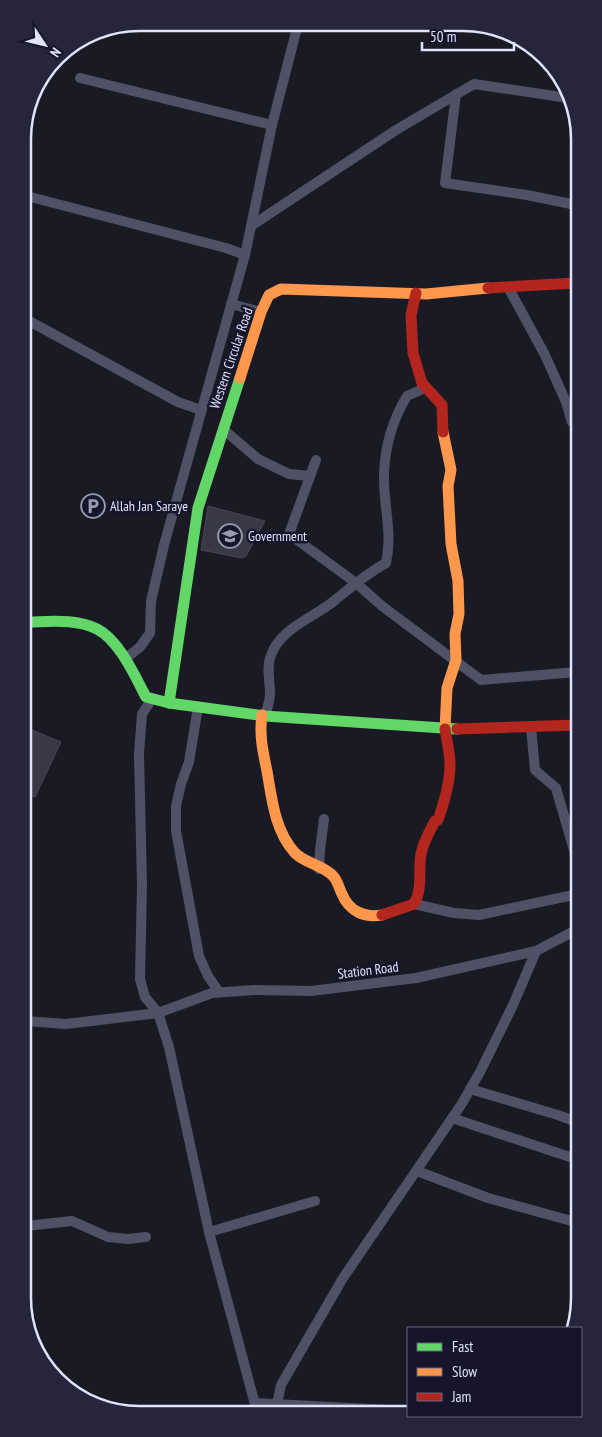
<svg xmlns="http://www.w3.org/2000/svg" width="602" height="1437" font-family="'PT Sans Narrow',sans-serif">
  <rect width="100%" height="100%" fill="#1a1a25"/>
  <g fill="#393946" stroke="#474656">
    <path d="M208,506L265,521L246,556L242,558L201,550Z"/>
    <path d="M25,727L61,742L35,797L25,793Z"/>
  </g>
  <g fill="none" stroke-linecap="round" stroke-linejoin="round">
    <g stroke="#505164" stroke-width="10">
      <path d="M80,78L272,125"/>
      <path d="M456,94L445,183L527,195L576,205"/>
      <path d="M23,195L226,248L245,255"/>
      <path d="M251,226L396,130L474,84L568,98"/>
      <path d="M508,287L545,355L566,402L572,422L577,426"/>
      <path d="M231,304L261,312"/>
      <path d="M23,320L31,322L178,402L201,410"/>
      <path d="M223,429L258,459L289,474L310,476"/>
      <path d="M316,460L289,534L356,583L382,606L481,680L577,672"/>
      <path d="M125,659L140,647L150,633L151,601L164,545L245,255L272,125L298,24"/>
      <path d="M152,699L142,714L139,754L142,885L140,979L145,997L158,1013L169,1047L209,1232L257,1412"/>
      <path d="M198,707L189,762L181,784L176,806V831L199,956L208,976L219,992"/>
      <path d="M265,716C267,709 270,701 270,693C270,681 266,667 271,655C281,628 313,618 334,601C351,587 366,574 386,563C393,533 383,504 384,474C385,446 393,419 407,396L425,388"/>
      <path d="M531,727L535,770L556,788L578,864"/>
      <path d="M319,869L320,850L324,819"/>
      <path d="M414,904L454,913L479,915L578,894"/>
      <path d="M25,1021L66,1024L158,1013L212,993L254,990L311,991L416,978L536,951L578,929"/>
      <path d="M470,1089L558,1115L579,1123"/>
      <path d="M452,1118L579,1160"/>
      <path d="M417,1171L488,1198L579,1223"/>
      <path d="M26,1226L72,1221L108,1237L128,1239L146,1237"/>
      <path d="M209,1232L315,1201"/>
      <path d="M255,1403L408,1411"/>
      <path d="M277,1404L281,1385L343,1278L461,1105L480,1072L513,1005L536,951"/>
    </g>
    <g stroke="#63d668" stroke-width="11">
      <path d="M24,622C47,622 75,618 97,629C119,640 135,676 146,697L169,703L265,716L457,729"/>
      <path d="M169,703L198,508L240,378"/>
    </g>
    <g stroke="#ff974d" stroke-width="11">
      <path d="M240,378L261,312L269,295L281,289L426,294L488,288"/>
      <path d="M443,432L451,470L448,486L451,544L458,581L459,614L455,634L456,660L447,688L445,729"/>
      <path d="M262,715C259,735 263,752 267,771C272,800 275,831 295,853C306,864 324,865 334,877C338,882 339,888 342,894C349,911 364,918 382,915"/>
    </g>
    <g stroke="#b3261e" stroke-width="11">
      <path d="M488,288L576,283"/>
      <path d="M416,293L411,315L413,353L422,383L442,405L443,432"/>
      <path d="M457,729L577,725"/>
      <path d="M382,915L414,904C423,888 418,871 421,854C423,842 430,831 435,821L438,820C444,803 450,784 450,765C450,754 447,741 445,729"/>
    </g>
  </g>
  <defs>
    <g id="parking-ring" transform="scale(1.25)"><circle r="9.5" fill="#16152a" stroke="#9c9cb0" stroke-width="1.5"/><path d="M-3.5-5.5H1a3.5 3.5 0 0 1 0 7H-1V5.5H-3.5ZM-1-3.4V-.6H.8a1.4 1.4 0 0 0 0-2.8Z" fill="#9c9cb0"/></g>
    <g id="school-ring" transform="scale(1.25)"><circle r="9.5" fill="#16152a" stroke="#9c9cb0" stroke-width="1.5"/><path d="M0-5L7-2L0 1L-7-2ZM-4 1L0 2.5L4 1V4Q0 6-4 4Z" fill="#9c9cb0"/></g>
  </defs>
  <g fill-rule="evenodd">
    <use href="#parking-ring" x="93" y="506"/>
    <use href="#school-ring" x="230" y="536"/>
  </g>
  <g text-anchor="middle" stroke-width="5" stroke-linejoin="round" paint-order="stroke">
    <g font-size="14" fill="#e2e2fb" stroke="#16152a">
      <text transform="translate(231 358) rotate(-71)" y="5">Western Circular Road</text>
      <text transform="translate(368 970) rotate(-7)" y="5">Station Road</text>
    </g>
    <g font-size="14" fill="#e2e2fb" stroke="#16152a" text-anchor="start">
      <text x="110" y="511">Allah Jan Saraye</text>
      <text x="248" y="541">Government</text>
    </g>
  </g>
  <path d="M0 0H602V1437H0ZM139 31H463A108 108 0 0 1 571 139V1298A108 108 0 0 1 463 1406H139A108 108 0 0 1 31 1298V139A108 108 0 0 1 139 31Z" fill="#26253b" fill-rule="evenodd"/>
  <path fill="none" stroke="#e2e2fb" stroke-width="2.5" d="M139 31H463A108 108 0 0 1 571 139V1298A108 108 0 0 1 463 1406H139A108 108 0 0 1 31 1298V139A108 108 0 0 1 139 31Z"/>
  <rect x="407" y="1327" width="175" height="90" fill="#16152a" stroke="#68677e"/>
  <rect x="417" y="1343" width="25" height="8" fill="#63d668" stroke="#68677e"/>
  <text x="452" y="1352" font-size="15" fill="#e2e2fb">Fast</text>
  <rect x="417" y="1368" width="25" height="8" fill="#ff974d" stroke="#68677e"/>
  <text x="452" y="1377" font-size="15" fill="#e2e2fb">Slow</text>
  <rect x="417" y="1393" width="25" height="8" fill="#b3261e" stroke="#68677e"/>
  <text x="452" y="1402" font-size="15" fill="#e2e2fb">Jam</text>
  <g transform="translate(45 45) rotate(125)" stroke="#16152a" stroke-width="4" paint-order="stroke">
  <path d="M0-4L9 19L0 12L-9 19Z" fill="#e2e2fb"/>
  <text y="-8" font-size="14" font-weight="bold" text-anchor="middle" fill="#e2e2fb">N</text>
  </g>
  <path d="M422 42v8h92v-8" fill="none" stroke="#e2e2fb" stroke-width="2.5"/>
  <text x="430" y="42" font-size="15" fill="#e2e2fb" stroke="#16152a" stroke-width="4" paint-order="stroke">50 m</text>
</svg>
